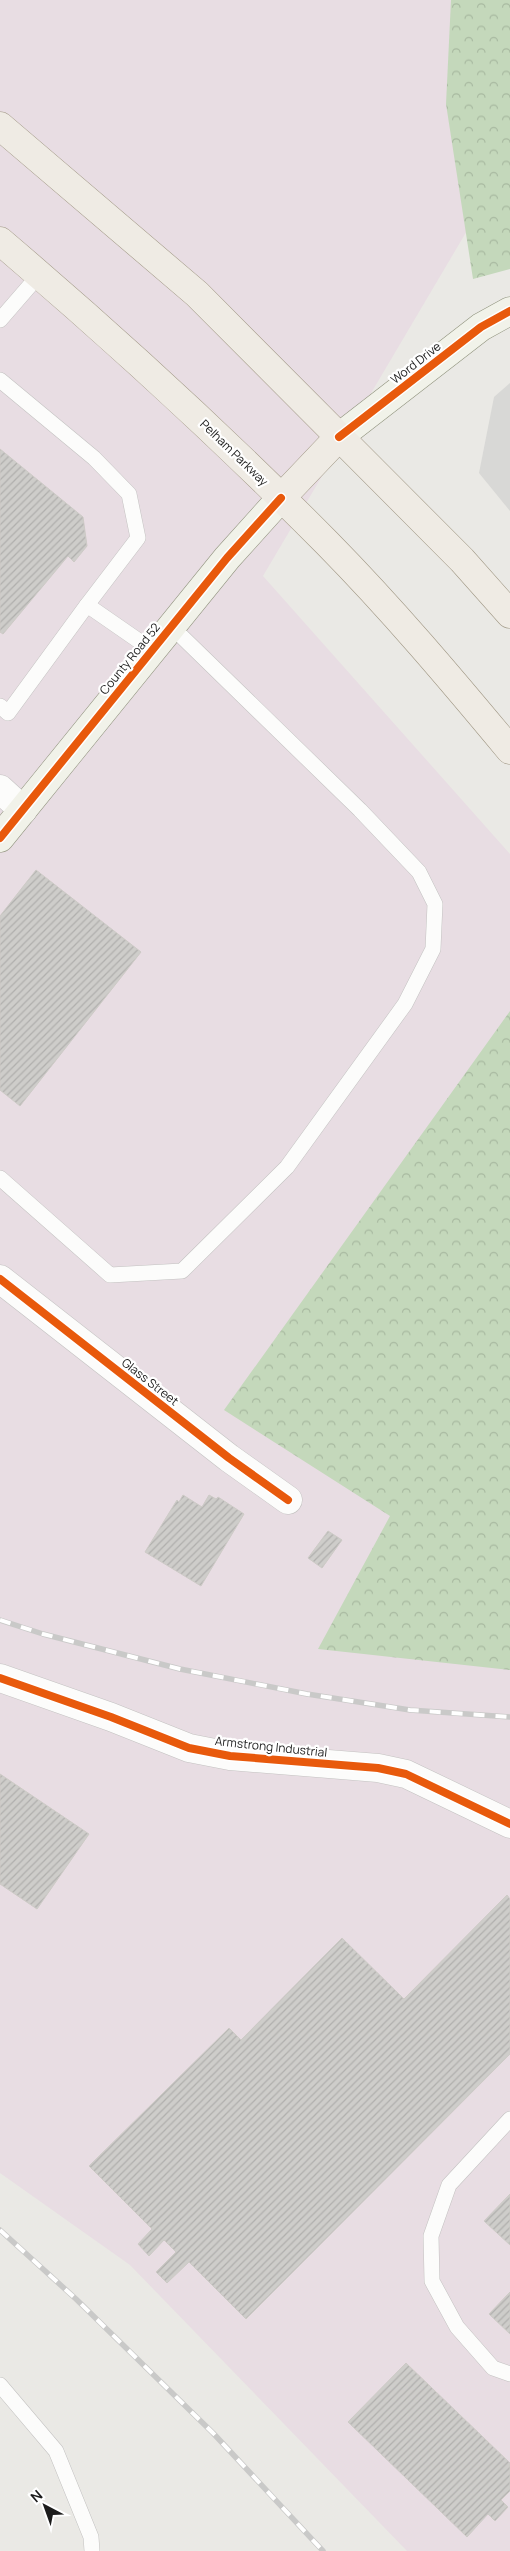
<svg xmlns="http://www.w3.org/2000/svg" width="510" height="2551" font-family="Manrope,sans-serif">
  <defs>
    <pattern id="forest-crowns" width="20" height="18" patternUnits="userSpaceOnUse" patternTransform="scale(1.25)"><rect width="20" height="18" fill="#c4d8bb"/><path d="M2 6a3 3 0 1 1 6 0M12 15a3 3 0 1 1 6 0" fill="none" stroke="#a8b9a0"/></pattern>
    <pattern id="building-hatch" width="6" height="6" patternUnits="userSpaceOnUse" patternTransform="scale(1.25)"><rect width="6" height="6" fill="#cecdca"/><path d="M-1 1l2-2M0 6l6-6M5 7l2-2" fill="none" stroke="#b0afad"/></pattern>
  </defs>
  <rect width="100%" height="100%" fill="#eae9e5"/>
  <path fill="#e8dde3" d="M0,0H504L510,33V158L263,576L510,854V2551H407L130,2265L0,2173Z"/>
  <path fill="#d8d8d6" d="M510,383V511L479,473L494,397Z"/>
  <g fill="url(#forest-crowns)">
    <path d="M451,0H510V269L473,279L446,104Z"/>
    <path d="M510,1011V1670L318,1649L390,1516L224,1410Z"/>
  </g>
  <g fill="url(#building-hatch)" stroke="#cdcac6">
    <path d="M0,449L83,517L87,546L74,562L68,556L3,634L0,632Z"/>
    <path d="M36,870L141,952L20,1106L0,1090V916Z"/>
    <path d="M183,1495L202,1507L209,1495L216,1499L218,1497L244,1514L201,1586L145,1552L177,1500L179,1502Z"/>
    <path d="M328,1531L342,1540L322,1568L308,1558Z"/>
    <path d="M0,1774L89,1834L37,1909L0,1884Z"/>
    <path d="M507,1895L510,1899V2054L246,2319L189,2262L167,2283L156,2272L176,2252L164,2240L149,2256L138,2244L152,2229L89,2166L229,2028L241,2040L342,1938L404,1999Z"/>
    <path d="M510,2194V2245L484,2221Z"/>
    <path d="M510,2292V2334L489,2314Z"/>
    <path d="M406,2363L510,2463V2491L501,2500L508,2507L495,2521L488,2514L467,2537L348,2422Z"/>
  </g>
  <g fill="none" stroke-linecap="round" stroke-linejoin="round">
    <g stroke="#c3c2c1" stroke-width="16">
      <g id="lane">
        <path d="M0,320L39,275"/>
        <path d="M0,380L94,458L129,494L138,538L87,605L152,650"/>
        <path d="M0,706L8,713L87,605"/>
        <path d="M0,1178L110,1275L182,1271L287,1167L405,1004L433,949L435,904L419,872L360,810L171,626"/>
        <path d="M510,2119L449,2185L431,2236L432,2281L457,2327L493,2368L510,2374"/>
        <path d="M0,2385L56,2451L91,2537L92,2551"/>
      </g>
    </g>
    <g stroke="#c3c2c1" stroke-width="29">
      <g id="street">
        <path d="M0,789L23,810"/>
        <path d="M0,1279L229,1458L288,1500"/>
        <path d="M0,1678L111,1717L189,1748L230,1756L378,1768L406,1774L510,1824"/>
      </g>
    </g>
    <g stroke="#90937e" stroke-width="29">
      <g id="secondary">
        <path d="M339,437L481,327L510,311"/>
        <path d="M0,838L227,558L281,498"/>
      </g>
    </g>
    <g stroke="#9f9683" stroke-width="29">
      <g id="primary">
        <path d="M0,126L197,294L462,560L510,614"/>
        <path d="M0,241C113,337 223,438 327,543C392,609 451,679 510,750"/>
        <path d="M281,498L339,437"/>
      </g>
    </g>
    <use href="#lane" stroke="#fcfcfb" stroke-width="15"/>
    <use href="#street" stroke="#fcfcfb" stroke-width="28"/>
    <use href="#secondary" stroke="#f1f2e9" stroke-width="28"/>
    <use href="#primary" stroke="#efebe4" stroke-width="28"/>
    <g stroke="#c9c9c8" stroke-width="5.5">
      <g id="rail">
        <path d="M0,1620L43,1634L180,1669L307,1694L410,1710L510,1717"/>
        <path d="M0,2230L76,2299L213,2433L323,2551"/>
      </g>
    </g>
    <use href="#rail" stroke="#fff" stroke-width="4" stroke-dasharray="11" stroke-linecap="butt"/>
    <g stroke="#fff" stroke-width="11">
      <g id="cycleway">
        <path d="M339,437L481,327L510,311"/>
        <path d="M0,838L227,558L281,498"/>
        <path d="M0,1279L229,1458L288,1500"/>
        <path d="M0,1678L111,1717L189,1748L230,1756L378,1768L406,1774L510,1824"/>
      </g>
    </g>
    <use href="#cycleway" stroke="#e8590c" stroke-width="8"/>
  </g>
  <g text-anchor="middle" stroke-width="4.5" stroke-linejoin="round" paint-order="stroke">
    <g font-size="12" fill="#1c1c1c" stroke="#fff">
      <text transform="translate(416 363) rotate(-38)" y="4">Word Drive</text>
      <text transform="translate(234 453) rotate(44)" y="4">Pelham Parkway</text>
      <text transform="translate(130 659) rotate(-51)" y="4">County Road 52</text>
      <text transform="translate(150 1382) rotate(38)" y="4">Glass Street</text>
      <text transform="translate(271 1747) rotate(6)" y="4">Armstrong Industrial</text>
    </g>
  </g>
  <g transform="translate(45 2506) rotate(319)" stroke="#ffffff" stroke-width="4" paint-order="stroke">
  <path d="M0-4L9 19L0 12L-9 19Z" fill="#1c1c1c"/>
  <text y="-8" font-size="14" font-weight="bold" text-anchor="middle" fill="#1c1c1c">N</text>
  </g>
</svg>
